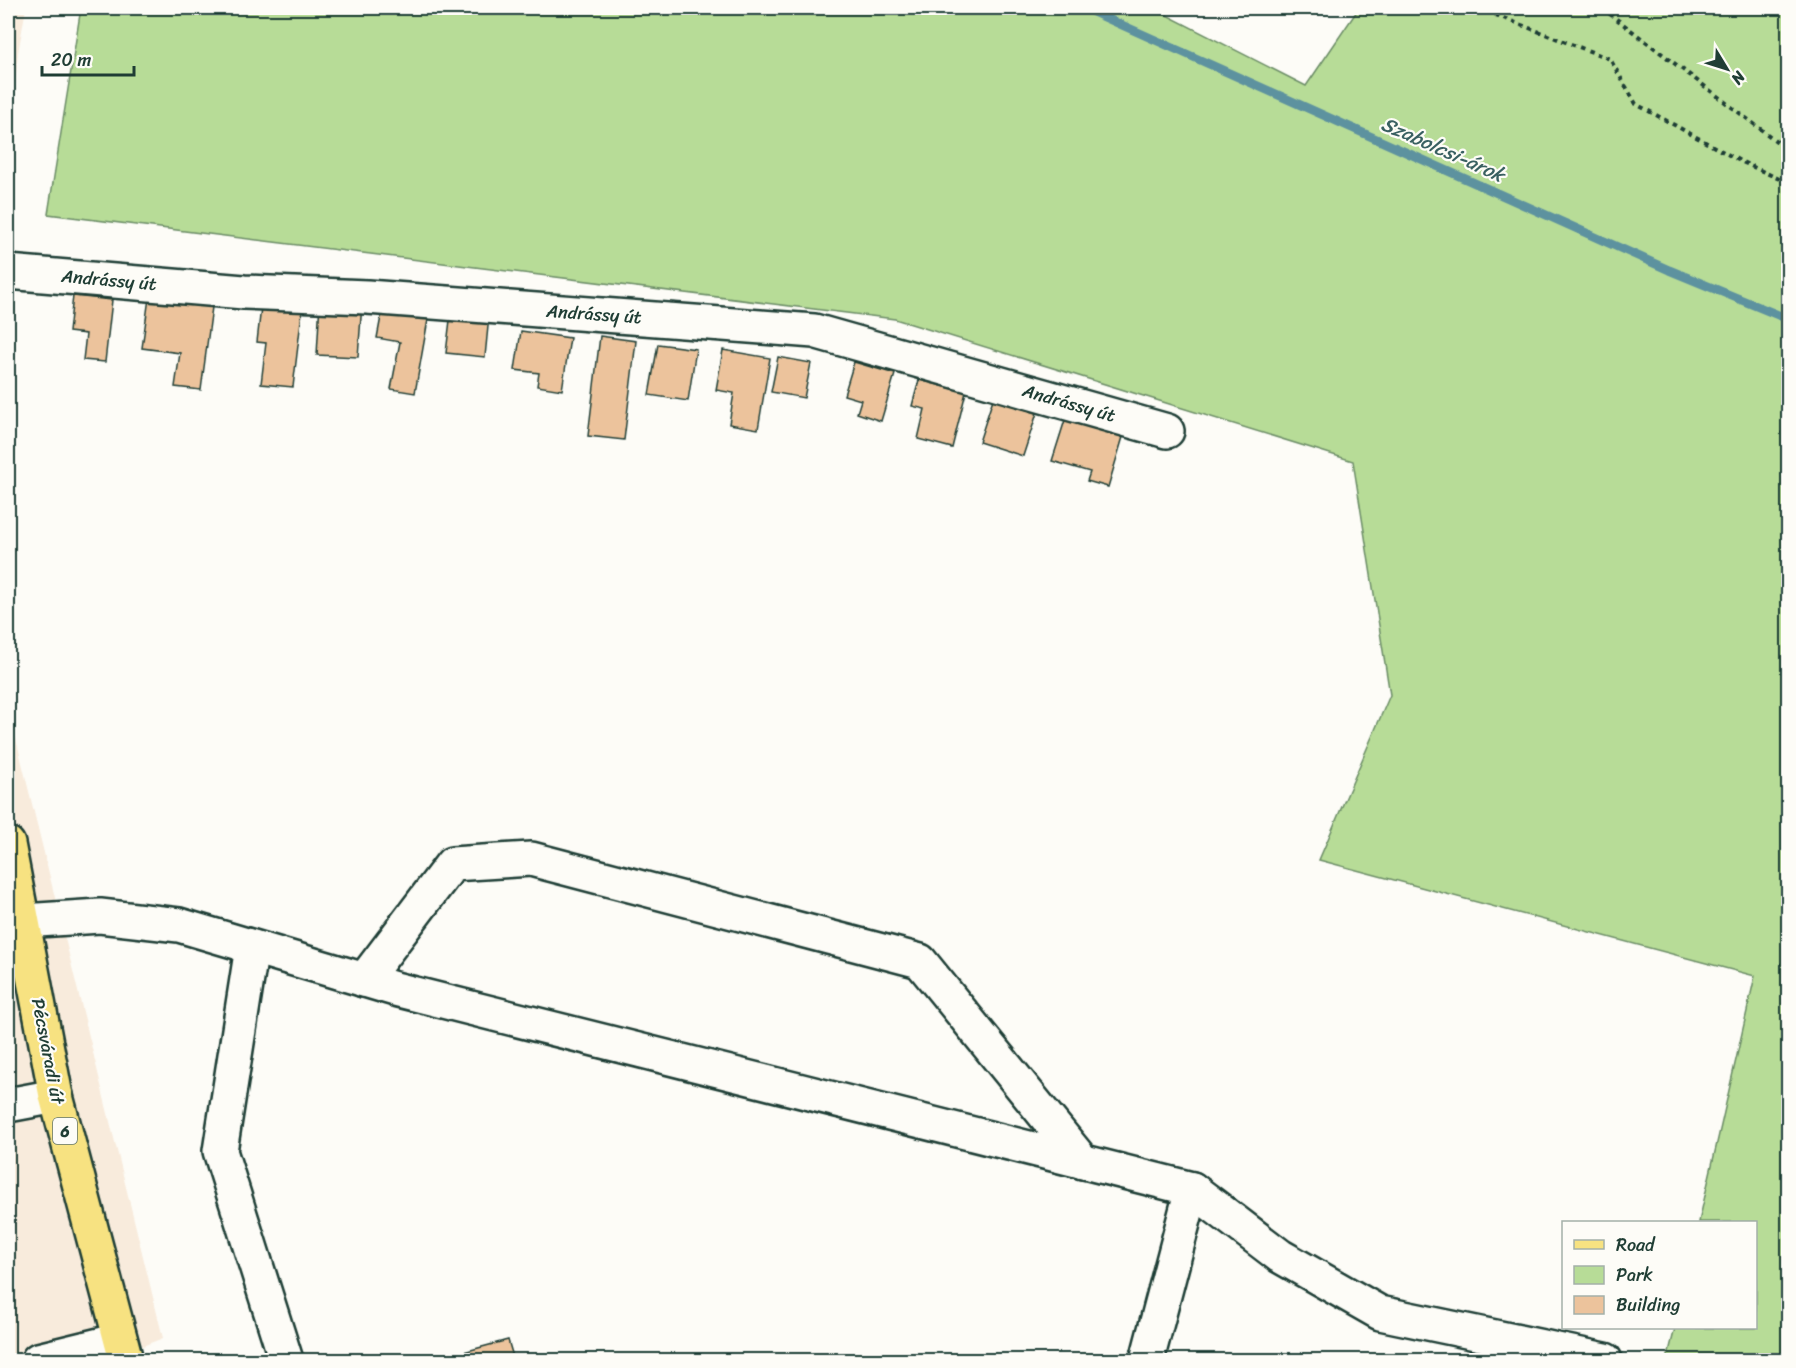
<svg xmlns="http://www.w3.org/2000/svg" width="1796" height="1368" font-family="Sriracha,sans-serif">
  <rect width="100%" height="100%" fill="#fdfcf7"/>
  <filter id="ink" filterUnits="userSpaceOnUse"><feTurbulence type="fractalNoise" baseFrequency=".0167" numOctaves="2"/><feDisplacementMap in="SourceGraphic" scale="12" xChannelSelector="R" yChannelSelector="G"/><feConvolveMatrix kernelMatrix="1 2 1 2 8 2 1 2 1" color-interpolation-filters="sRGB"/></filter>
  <g filter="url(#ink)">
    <g fill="#f8ebdc">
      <path d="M8,8H26L18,53L8,160Z"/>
      <path d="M8,684L9,710L163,1338L107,1360H8Z"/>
    </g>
    <path fill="#b7dc97" stroke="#6b8c66" stroke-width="1.5" d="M81,8H1153L1306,86L1359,8H1788V1360H1667L1675,1328H1756V1222H1699L1755,976L1319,860L1390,695L1353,461L895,319L48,214Z"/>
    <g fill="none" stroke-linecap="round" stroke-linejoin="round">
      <path stroke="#5d929f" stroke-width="9" d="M1084,8L1669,270L1788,319"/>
    </g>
    <g fill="#ecc39c" stroke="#1f3d34" stroke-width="1.5">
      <path d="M73,296L112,300L105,362L83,360L86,334L69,332Z"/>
      <path d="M149,298L212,307L201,390L175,387L180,353L142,348Z"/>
      <path d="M320,301L362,304L358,357L317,355Z"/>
      <path d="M383,306L429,314L415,393L391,389L400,342L377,338Z"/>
      <path d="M261,307L302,312L293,387L261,384L266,343L257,342Z"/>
      <path d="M451,312L489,316L485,357L446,353Z"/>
      <path d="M521,331L570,338L562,390L537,386L539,373L515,370Z"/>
      <path d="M600,336L636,341L624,440L588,436Z"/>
      <path d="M658,344L696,349L688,401L649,395Z"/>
      <path d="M723,350L770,358L758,429L729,424L734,393L716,390Z"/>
      <path d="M778,357L811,363L804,398L771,392Z"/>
      <path d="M854,362L895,374L881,421L857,413L861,400L844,395Z"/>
      <path d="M919,380L966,392L952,448L918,439L925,409L912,406Z"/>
      <path d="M993,399L1037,413L1023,456L979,442Z"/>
      <path d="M1065,420L1123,437L1108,487L1087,481L1090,472L1052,461Z"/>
      <path d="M508,1340L514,1360H434Z"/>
    </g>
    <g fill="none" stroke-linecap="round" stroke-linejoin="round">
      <g stroke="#1f3d34" stroke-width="38">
        <g id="minor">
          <path d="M8,272L244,292L367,297L814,331L1167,431"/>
          <path d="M8,932L23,921L100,916L179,925L395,989L1192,1189L1147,1360"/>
          <path d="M252,947L220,1151L286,1360"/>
          <path d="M364,980L452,864L531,859L920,961L1083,1162"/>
          <path d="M8,1105L56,1096"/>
          <path d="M1192,1189L1280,1256L1380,1313L1605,1360"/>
          <path d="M38,1360L120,1340"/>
        </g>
      </g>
      <g stroke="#1f3d34" stroke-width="38">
        <path id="major" d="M8,844L56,1096L126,1360"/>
      </g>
      <g stroke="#1f3d34" stroke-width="4" stroke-dasharray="4.5 4.5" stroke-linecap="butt">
        <path d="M1490,8L1493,14L1610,59L1636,104L1740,161L1788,183"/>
        <path d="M1602,8L1788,150"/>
      </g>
      <use href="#minor" stroke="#fdfcf7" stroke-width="33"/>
      <use href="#major" stroke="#f7e281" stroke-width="33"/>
    </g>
  </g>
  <g text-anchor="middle" stroke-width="4.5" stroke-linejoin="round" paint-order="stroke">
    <rect fill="#fdfcf7" stroke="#62766e" stroke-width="1.5" x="53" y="1118" width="24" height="26" rx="4.5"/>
    <g font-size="16" font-weight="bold" fill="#1f3d34">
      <text x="65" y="1137">6</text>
    </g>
    <g font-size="18" fill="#1f3d34" stroke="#fdfcf7">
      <text transform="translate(109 280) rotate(5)" y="6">Andrássy út</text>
      <text transform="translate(594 314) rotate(4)" y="6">Andrássy út</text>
      <text transform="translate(1069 403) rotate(16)" y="6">Andrássy út</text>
      <text transform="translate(48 1051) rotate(79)" y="6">Pécsváradi út</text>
    </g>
    <g font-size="20" font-style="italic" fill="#396061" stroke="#fdfcf7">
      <text transform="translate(1443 149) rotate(24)" y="7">Szabolcsi-árok</text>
    </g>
  </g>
  <rect width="1796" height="1368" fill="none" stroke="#fdfcf7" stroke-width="30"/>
  <rect x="15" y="15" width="1766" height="1338" fill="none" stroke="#1f3d34" stroke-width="2" filter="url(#ink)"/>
  <rect x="1562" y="1221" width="195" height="108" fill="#fdfcf7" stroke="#a4b0a9" stroke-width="1.5"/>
  <rect x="1574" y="1240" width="30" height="9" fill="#f7e281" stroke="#a4b0a9" stroke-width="1.5"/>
  <text x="1616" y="1251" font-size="18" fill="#1f3d34">Road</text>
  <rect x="1574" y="1266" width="30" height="18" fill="#b7dc97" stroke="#a4b0a9" stroke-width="1.5"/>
  <text x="1616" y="1281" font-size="18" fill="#1f3d34">Park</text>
  <rect x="1574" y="1296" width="30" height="18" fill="#ecc39c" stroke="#a4b0a9" stroke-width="1.5"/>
  <text x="1616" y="1311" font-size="18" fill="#1f3d34">Building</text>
  <g transform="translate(1727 69) rotate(128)" stroke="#fdfcf7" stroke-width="4.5" paint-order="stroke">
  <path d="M0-4.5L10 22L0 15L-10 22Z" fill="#1f3d34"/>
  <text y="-9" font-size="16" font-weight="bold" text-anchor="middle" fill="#1f3d34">N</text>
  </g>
  <path d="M42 66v9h92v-9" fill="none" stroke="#1f3d34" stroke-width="3"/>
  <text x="51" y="66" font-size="18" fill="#1f3d34" stroke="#fdfcf7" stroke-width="4.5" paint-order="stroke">20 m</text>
</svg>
